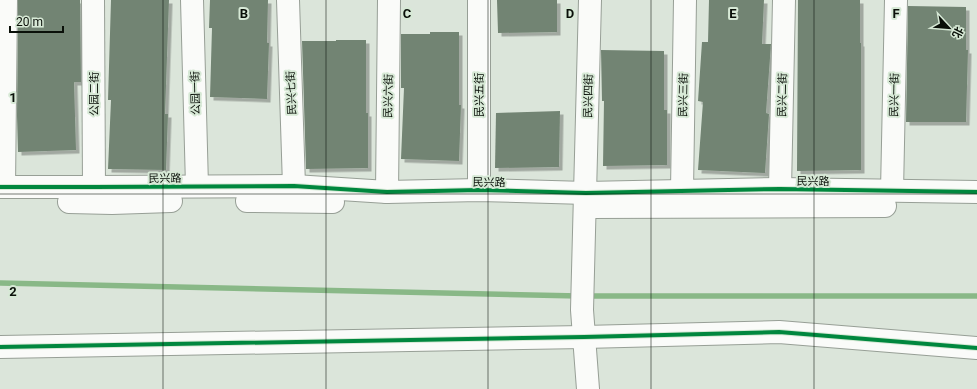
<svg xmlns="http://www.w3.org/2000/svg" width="977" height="389" font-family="Roboto,'Noto Sans SC',sans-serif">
  <defs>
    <filter id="shadow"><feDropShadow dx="3.5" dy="3.5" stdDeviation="0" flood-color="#0004"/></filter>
  </defs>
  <rect width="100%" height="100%" fill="#dbe5da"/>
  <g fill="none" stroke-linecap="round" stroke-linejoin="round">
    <g stroke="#89b887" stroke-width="5.5">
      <path d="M0,283L579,296"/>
      <path d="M587,296H977"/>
    </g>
  </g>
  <g fill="#728473" filter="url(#shadow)">
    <path d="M18,0H80L81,82H74L76,150L18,152L17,116Z"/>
    <path d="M111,0H169L165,114H168L166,170L108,169L111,100H108Z"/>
    <path d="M210,0H268L267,43H269L267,99L210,97L212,28H209Z"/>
    <path d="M497,0H557V32L498,33Z"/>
    <path d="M709,0H764L762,44H771L766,113L769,114L765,173L698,170L703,102L698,101L702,42H708Z"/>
    <path d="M798,0H860V43H861V170L797,171Z"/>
    <path d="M908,6L966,7V50H968L966,122H906Z"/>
    <path d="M430,32H459V105H461L459,161L401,159L404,88H401V34H430Z"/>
    <path d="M336,40H366V113H368V168L306,169L302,41H336Z"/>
    <path d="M601,50L664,51V110H667V165L603,166L604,101H602Z"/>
    <path d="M560,111L559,167L495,168L496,113Z"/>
  </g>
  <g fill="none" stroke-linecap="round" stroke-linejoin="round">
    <g stroke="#979f96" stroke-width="24">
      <g id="minor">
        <path d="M93,0L94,187"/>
        <path d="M192,0L197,186"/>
        <path d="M288,0L294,186"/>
        <path d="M0,187H94L294,186L387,192L479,190L586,193L780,189L977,192"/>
        <path d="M4,187L6,0"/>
        <path d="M780,189L784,0"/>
        <path d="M479,190V0"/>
        <path d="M682,190L685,0"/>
        <path d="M892,191L896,0"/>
        <path d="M387,192L389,0"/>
        <path d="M247,201L333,202"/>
        <path d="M69,202L112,203L171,201"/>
        <path d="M587,207L885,206"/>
        <path d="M0,347L584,337L779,332L977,348"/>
        <path d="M588,389L582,310L590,0"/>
      </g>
    </g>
    <use href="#minor" stroke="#fafbf9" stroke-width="22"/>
    <g stroke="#d7e9d6" stroke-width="6">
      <g id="cycleway">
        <path d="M0,187H94L294,186L387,192L479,190L586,193L780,189L977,192"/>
        <path d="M0,347L584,337L779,332L977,348"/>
      </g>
    </g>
    <use href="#cycleway" stroke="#00873e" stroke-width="4"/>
  </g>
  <path fill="none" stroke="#0a1009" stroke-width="1" stroke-opacity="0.55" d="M163,0V389M326,0V389M488,0V389M651,0V389M814,0V389M0,194H977"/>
  <g text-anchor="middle" stroke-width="4" stroke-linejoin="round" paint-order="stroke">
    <g font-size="11" fill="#0a1009" stroke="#d7e9d6">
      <text transform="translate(195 93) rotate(-91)" y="4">公园一街</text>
      <text transform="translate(291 93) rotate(-92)" y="4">民兴七街</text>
      <text transform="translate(94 94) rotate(-90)" y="4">公园二街</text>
      <text transform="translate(479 95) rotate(-90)" y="4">民兴五街</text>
      <text transform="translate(683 95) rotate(-89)" y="4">民兴三街</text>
      <text transform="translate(782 95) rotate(-89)" y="4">民兴二街</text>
      <text transform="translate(894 95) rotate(-89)" y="4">民兴一街</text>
      <text transform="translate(388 96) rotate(-89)" y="4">民兴六街</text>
      <text transform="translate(588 96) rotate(-89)" y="4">民兴四街</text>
      <text transform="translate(165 178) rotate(-1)" y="4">民兴路</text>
      <text transform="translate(813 181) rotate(1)" y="4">民兴路</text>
      <text transform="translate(489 182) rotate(1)" y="4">民兴路</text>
    </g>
  </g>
  <g font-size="13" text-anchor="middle" font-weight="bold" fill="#0a1009" stroke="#d7e9d6" stroke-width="4" stroke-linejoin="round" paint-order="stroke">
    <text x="244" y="18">B</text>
    <text x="407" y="18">C</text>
    <text x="570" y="18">D</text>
    <text x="733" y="18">E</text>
    <text x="896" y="18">F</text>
    <text x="13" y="102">1</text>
    <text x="13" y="296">2</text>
  </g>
  <g transform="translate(949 28) rotate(116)" stroke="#d7e9d6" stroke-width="3" paint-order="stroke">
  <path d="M0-3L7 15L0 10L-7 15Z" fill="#0a1009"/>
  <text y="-6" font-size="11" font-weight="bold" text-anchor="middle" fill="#0a1009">北</text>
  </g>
  <path d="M10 26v6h53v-6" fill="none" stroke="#0a1009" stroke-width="2"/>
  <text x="16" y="26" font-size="12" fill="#0a1009" stroke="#d7e9d6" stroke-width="3" paint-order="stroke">20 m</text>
</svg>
